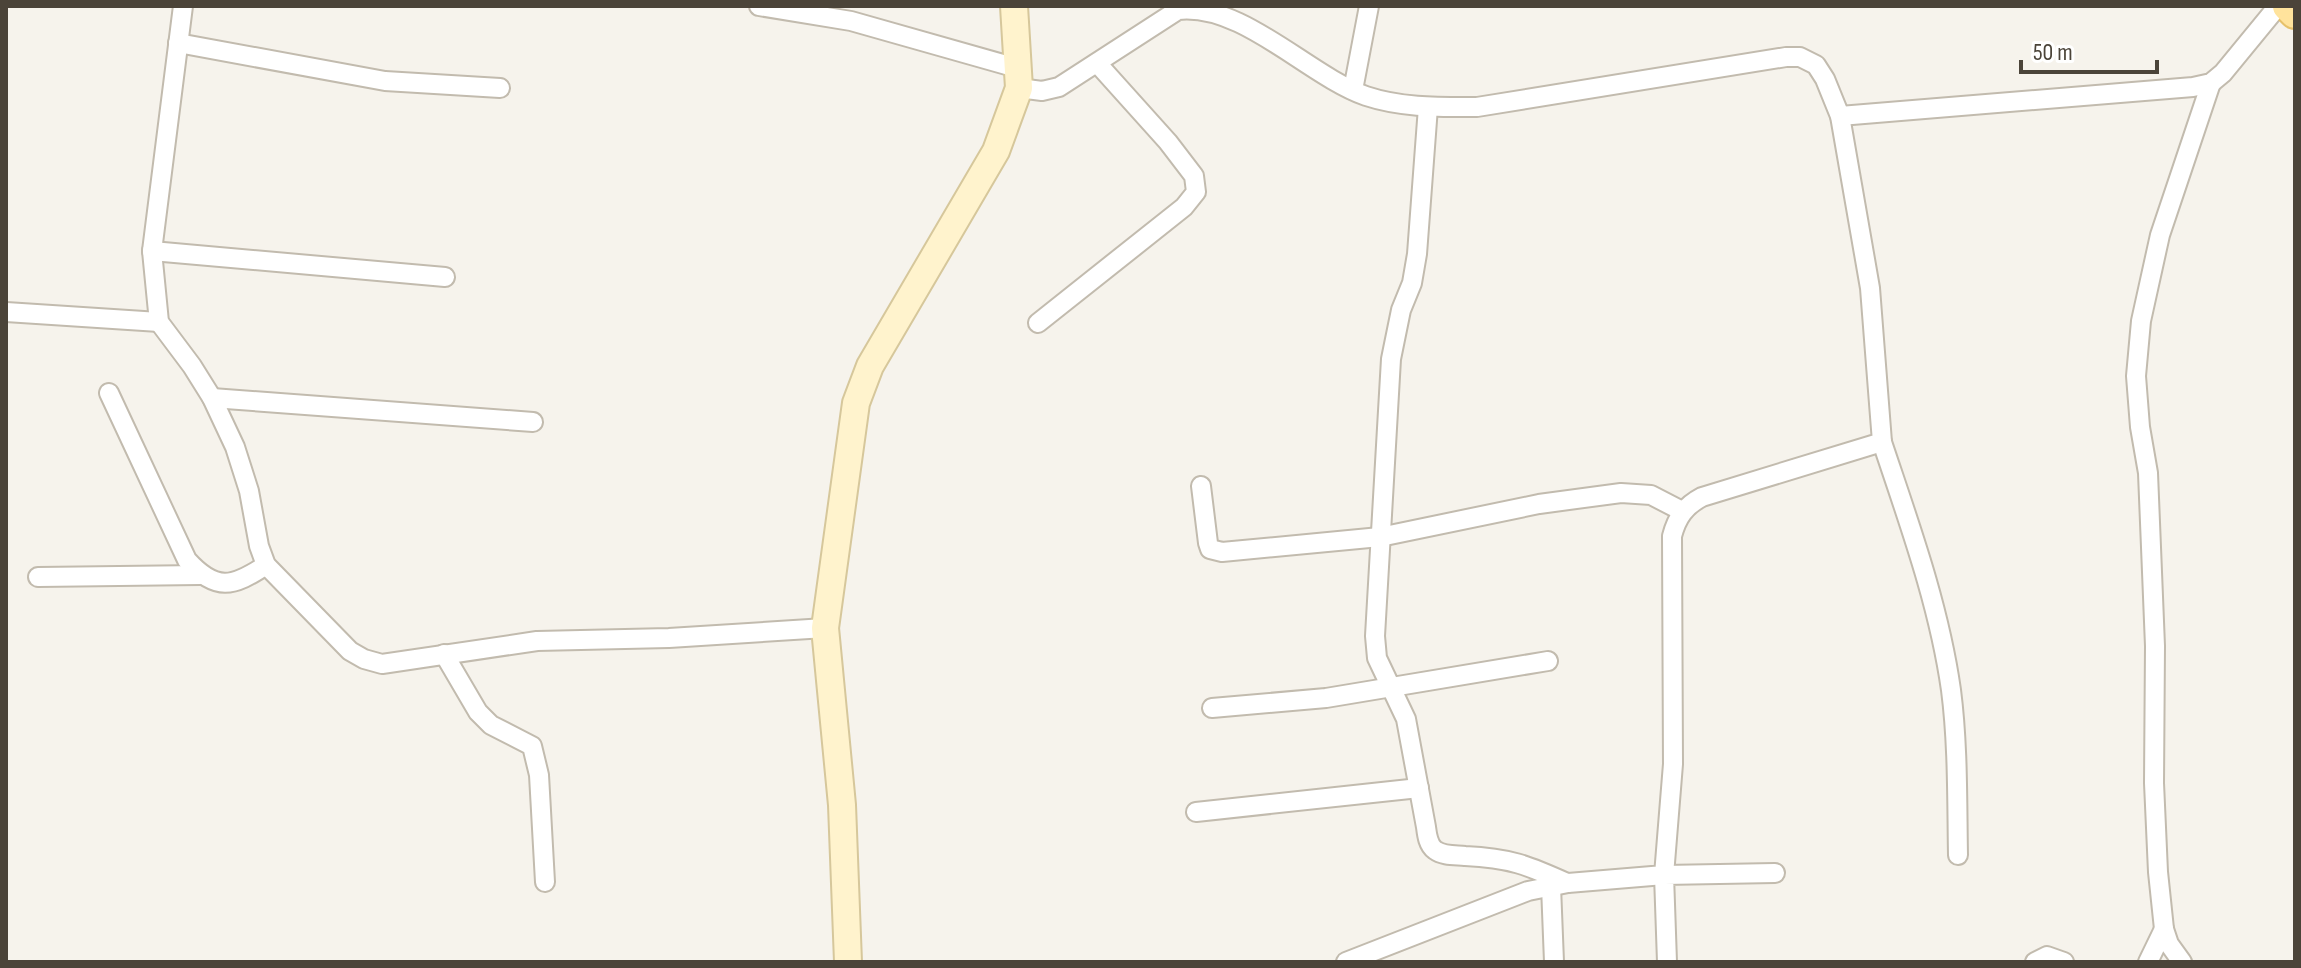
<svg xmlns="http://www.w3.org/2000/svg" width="2301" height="968" font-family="'Sofia Sans Condensed',sans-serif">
  <rect width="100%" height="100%" fill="#f6f3ec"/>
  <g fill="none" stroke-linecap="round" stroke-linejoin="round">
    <g stroke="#c2bbae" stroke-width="22">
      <g id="street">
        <path d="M183,6L152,251L159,322L192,366L212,398L235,447L249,491L259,546L266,565L350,651L364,659L382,664L537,641L669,638L825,628"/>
        <path d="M759,6L851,21L1017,68"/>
        <path d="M178,43L385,81L500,88"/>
        <path d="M1019,88L1042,91L1059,87L1178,10C1243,3 1307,75 1366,96C1402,108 1440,107 1477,107L1786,57H1800L1816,65L1825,79L1840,116L1870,288L1882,442L1702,497C1685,506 1677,517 1672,536L1673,764L1664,875L1568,883L1528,891L1346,962"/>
        <path d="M1353,90L1369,6"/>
        <path d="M1428,107L1417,254L1412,283L1401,310L1391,359L1375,636L1377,658L1406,719L1426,827C1427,835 1428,845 1435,850C1443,856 1456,855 1465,856C1510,858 1527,865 1567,883"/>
        <path d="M1840,116L2193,87L2211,83L2223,73L2278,6"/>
        <path d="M152,251L445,277"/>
        <path d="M6,312L159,322"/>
        <path d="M1038,323L1184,207L1196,192L1194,176L1168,142L1097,63"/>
        <path d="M109,393L187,560C216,592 233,587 266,565"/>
        <path d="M212,398L533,422"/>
        <path d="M1882,442C1909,523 1939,605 1951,690C1958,744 1957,800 1958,855"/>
        <path d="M1201,486L1208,543L1210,549L1222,552L1380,537L1539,504L1621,493L1651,495L1682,511"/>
        <path d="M38,577L200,575"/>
        <path d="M444,654L478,712L491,725L532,746L539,775L545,882"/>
        <path d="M1212,708L1326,698L1548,661"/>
        <path d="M1196,812L1419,788"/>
        <path d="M1551,886L1554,962"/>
        <path d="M1667,962L1664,875L1775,873"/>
        <path d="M2035,962L2047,956L2064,962"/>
        <path d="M2148,962L2164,929"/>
        <path d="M2182,962L2169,944L2164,929L2158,872L2154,783L2155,646L2148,473L2140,427L2136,376L2141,321L2160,235L2211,83"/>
      </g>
    </g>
    <g stroke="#d6c79b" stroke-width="30">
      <path id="secondary" d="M848,962L842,805L825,628L856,403L870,366L996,151L1019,88L1014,6"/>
    </g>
    <g stroke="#e6c16a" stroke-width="34">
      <path id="primary" d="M2288,6L2295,13"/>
    </g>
    <use href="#street" stroke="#fff" stroke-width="18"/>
    <use href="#secondary" stroke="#fff3cd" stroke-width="26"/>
    <use href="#primary" stroke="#ffe39c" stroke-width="30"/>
  </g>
  <rect width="2301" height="968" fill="none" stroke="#4b4439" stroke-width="16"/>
  <path d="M2021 60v12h136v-12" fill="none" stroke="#4b4439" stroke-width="4"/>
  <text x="2033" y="60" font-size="24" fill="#4b4439" stroke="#ffffff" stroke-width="6" paint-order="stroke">50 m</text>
</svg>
